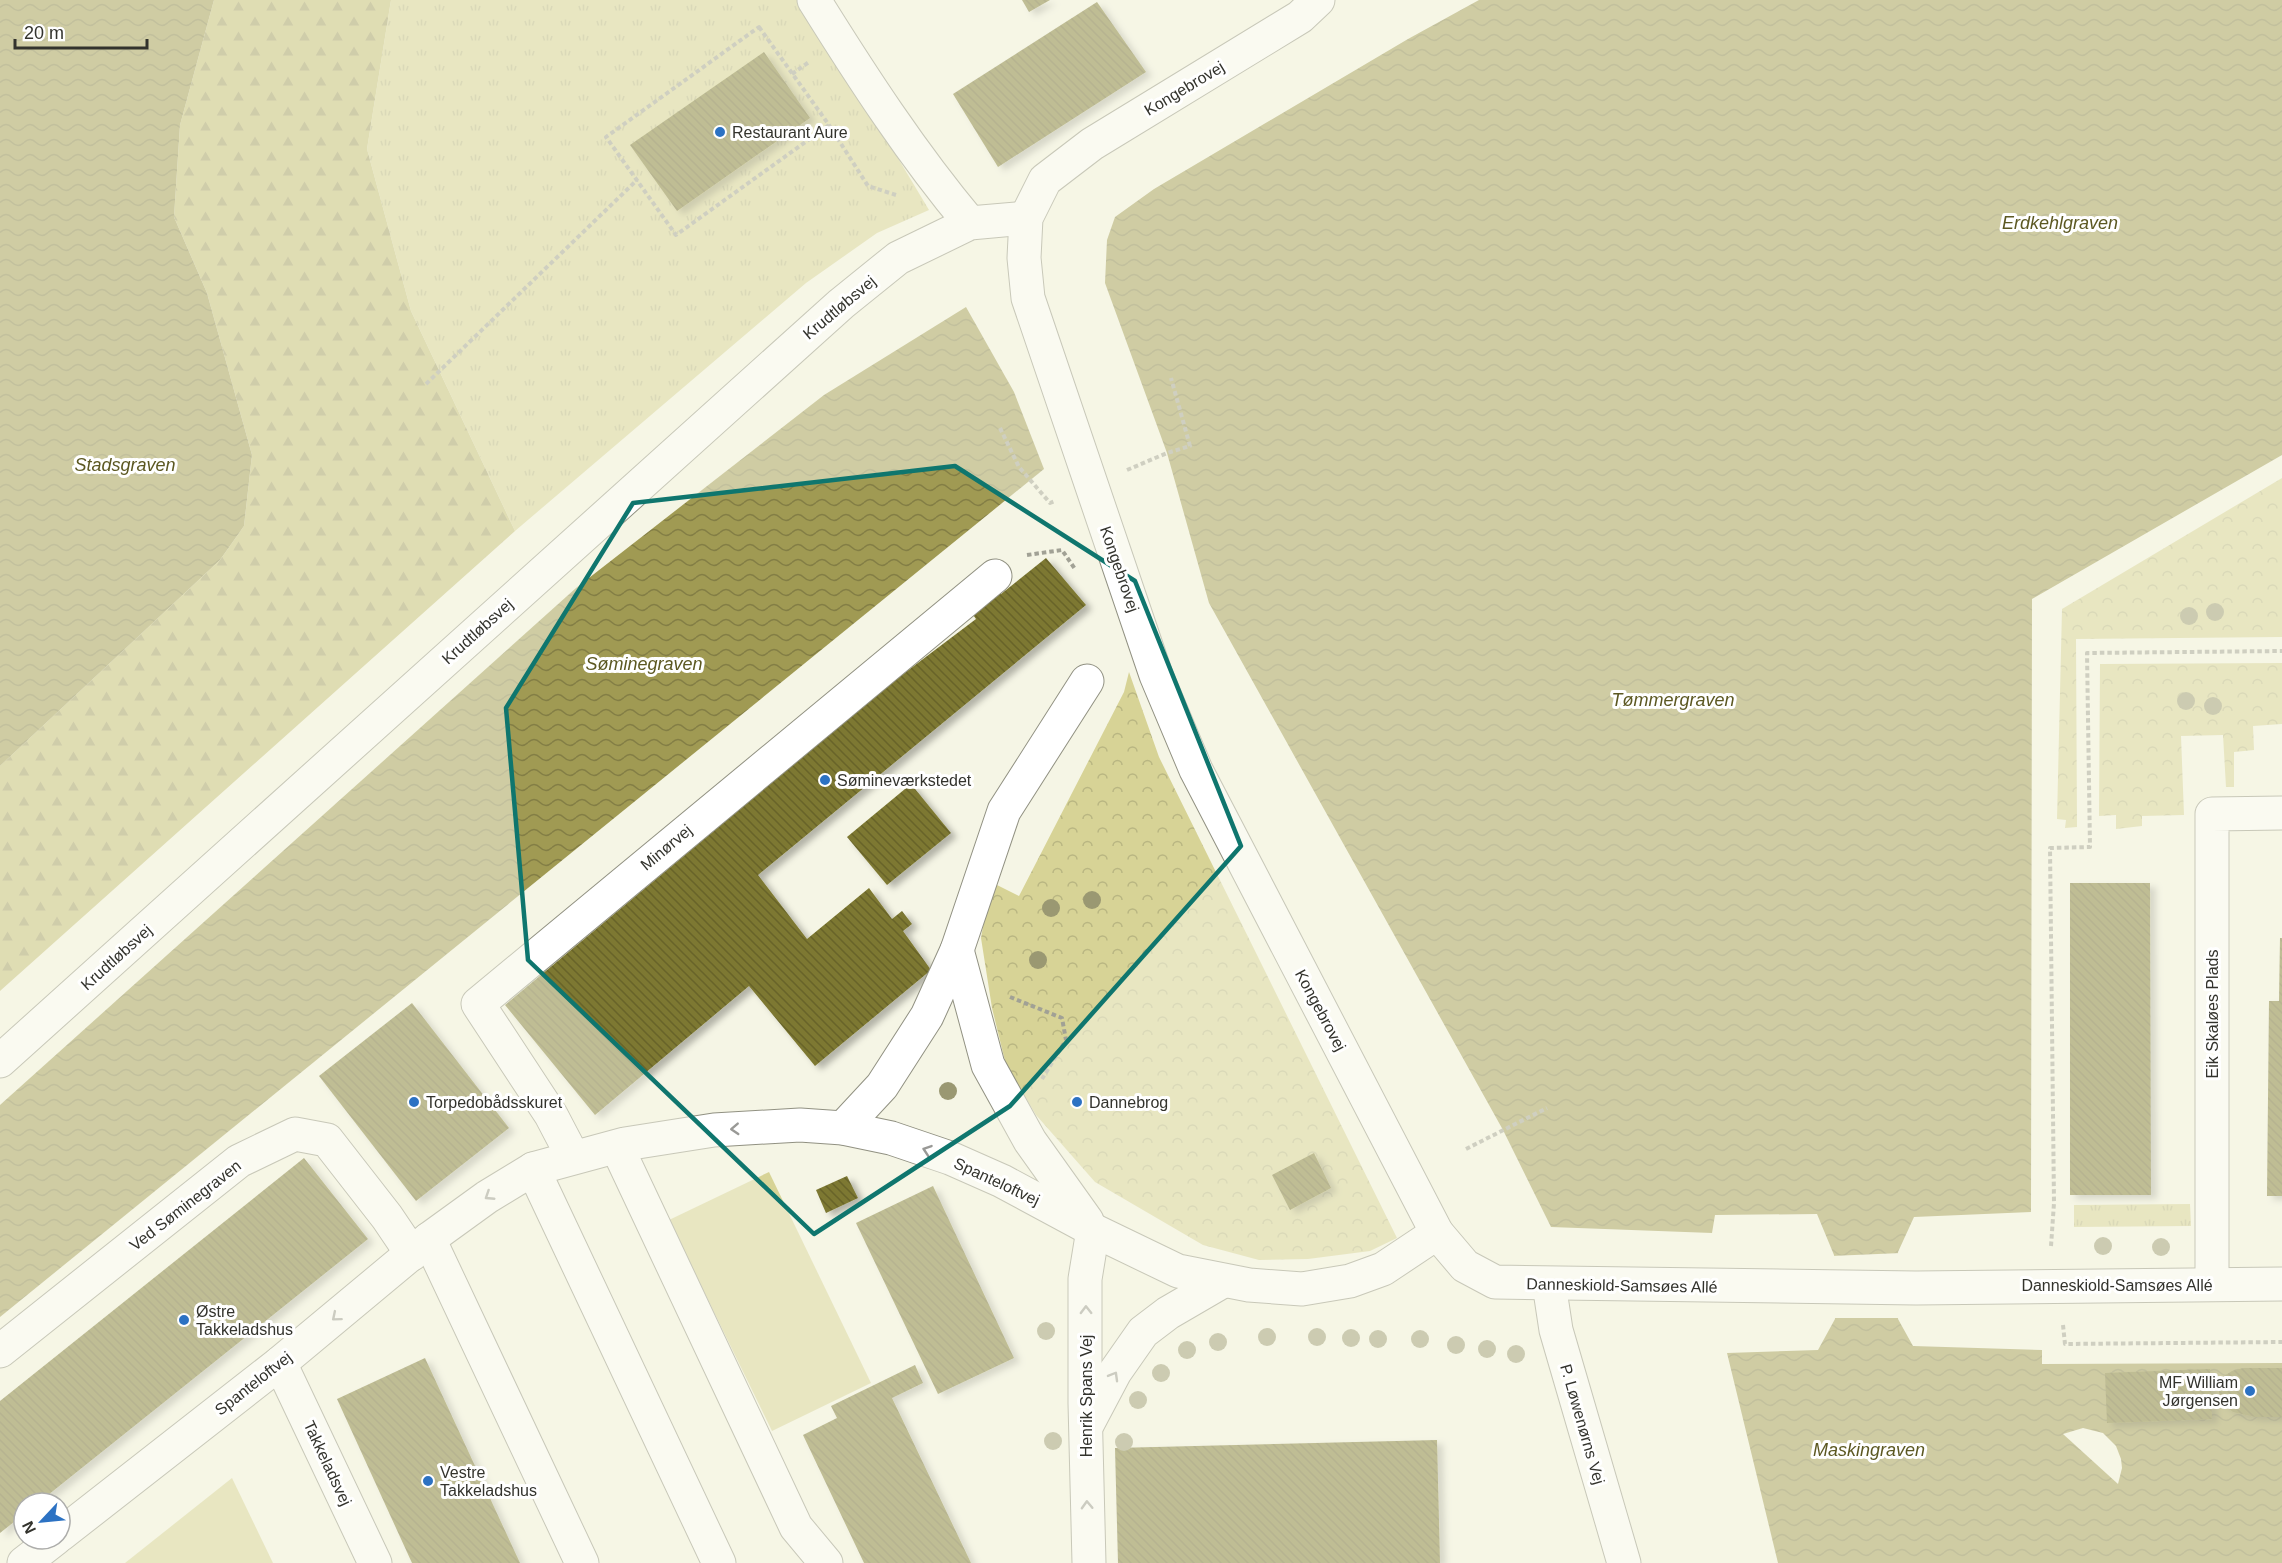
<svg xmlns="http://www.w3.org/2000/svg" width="2282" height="1563" font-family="Helvetica,sans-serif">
  <defs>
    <pattern id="grass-tufts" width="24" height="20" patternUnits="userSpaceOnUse" patternTransform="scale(1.5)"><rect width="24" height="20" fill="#d7d396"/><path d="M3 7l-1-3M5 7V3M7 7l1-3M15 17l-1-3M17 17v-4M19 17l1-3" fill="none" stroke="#b9b682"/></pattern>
    <pattern id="forest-firs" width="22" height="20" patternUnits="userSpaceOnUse" patternTransform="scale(1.5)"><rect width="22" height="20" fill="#c4be77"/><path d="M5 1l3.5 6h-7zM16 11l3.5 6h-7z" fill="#a09b62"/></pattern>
    <pattern id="park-crowns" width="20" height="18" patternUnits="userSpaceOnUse" patternTransform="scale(1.5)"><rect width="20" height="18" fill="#d7d396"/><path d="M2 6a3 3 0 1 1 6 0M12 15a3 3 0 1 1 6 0" fill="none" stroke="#b9b682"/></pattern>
    <pattern id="water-waves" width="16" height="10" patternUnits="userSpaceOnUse" patternTransform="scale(1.5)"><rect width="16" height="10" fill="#a09a53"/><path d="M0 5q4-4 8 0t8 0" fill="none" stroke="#837e45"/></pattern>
    <pattern id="building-back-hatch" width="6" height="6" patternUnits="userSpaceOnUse" patternTransform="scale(1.5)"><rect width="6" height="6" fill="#7d7830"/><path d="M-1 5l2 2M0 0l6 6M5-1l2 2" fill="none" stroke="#676329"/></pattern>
    <filter id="shadow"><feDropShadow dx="6" dy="4" stdDeviation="3" flood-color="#0004"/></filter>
  </defs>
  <rect width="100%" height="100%" fill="#f5f5e5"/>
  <g fill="url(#grass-tufts)">
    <path d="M391,0H797L862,98L929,210L877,233L806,283L515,531L411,311L367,149Z"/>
    <path d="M2190,1204L2191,1226L2074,1227V1205Z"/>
  </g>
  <path fill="url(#forest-firs)" d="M214,0H391L367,149L411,311L515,531L0,991V766L220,560L244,526L252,455L207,293L174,217L180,125Z"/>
  <g fill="url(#park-crowns)">
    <path d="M2282,478V637L2076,639L2077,827L2065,828L2066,820L2057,819L2062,609Z"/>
    <path d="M2282,663V724L2253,726L2254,750L2234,752V787H2226L2223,735L2181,736L2184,815L2142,816V826L2116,829V815L2099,816L2100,664Z"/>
    <path d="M1129,672L1159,757L1397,1238L1370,1251L1308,1259L1259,1260L1203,1245L1095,1182L1036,1115L1006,1065L992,1008L981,938L991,882L1019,896L1124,692Z"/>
  </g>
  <g fill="#d7d396">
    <path d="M769,1172L871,1383L772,1431L669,1220Z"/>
    <path d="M232,1478L273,1563H125Z"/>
  </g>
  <g fill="url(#water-waves)">
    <path d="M0,0H214L180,125L174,217L207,293L252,455L244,526L220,560L0,766Z"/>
    <path d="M1479,0H2282V455L2032,599L2031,1212L1914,1217L1898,1252L1900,1284L1898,1319L1913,1346L2042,1350V1364L2282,1363V1563H1778L1727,1353L1818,1350L1835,1319L1834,1255L1817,1214L1715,1215L1712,1233L1551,1227L1503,1130L1209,603L1167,453L1105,283L1107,240L1115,217L1154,189L1408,39Z"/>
    <path d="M966,307L1014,392L1044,469L0,1317V1105L576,588L824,395Z"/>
  </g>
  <g fill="#f5f5e5">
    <path d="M1901,1253L1903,1284L1901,1318H1832L1831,1256Z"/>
    <path d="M2083,1428L2103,1433L2116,1446L2121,1459L2122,1468L2118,1484L2063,1434Z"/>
  </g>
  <g fill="url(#building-back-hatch)" filter="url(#shadow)">
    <path d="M1022,0H1050L1029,12Z"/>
    <path d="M1097,2L1146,72L998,167L953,94Z"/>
    <path d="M764,52L810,118L677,211L630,145Z"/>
    <path d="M1046,558L1086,605L758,875L807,939L869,888L892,919L902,911L912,924L903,931L931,970L815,1066L749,986L595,1115L505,1005L890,684L976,619L971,612L997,590L1001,594Z"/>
    <path d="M911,784L951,833L887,885L847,837Z"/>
    <path d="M2070,883H2150L2151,1195H2070Z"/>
    <path d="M2280,938H2282V1196H2267L2269,1001H2279Z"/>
    <path d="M412,1003L509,1128L416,1201L319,1076Z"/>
    <path d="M1314,1153L1331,1188L1290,1210L1272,1175Z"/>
    <path d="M304,1158L368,1239L38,1503H24V1514L0,1533V1401Z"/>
    <path d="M847,1176L858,1198L826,1213L816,1190Z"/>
    <path d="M933,1186L1014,1358L938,1394L856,1223Z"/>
    <path d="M425,1358L520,1563H412L337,1399Z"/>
    <path d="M915,1365L923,1383L892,1398L971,1563H864L803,1435L837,1418L831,1406Z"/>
    <path d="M2243,1368H2282V1417H2255L2233,1412L2219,1401V1382L2221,1378L2232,1371Z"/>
    <path d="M2210,1369L2212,1419L2107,1423L2105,1373Z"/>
    <path d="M1437,1440L1440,1563H1118L1115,1448Z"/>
  </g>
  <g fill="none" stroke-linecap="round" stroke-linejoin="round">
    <g stroke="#919182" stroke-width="35">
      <g id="minor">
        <path d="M814,0C862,77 912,154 970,223"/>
        <path d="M1318,0L1300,17L1092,144L1045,180L1026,218L1024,258L1028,298L1156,675L1196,770L1437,1233L1465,1266L1495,1282L1916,1288L2282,1284"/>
        <path d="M957,950L988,1065L1030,1141L1087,1221"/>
        <path d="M0,1061L841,304L898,258L970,223L1026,218"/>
        <path d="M843,1128L882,1086L927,1016L957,950L1004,811L1087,681"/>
        <path d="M617,1147L796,1527L826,1563"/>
        <path d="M573,1157L551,1115L478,1004L995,576"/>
        <path d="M533,1169L719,1563"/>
        <path d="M429,1239L582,1563"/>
        <path d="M1549,1284L1556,1330L1624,1563"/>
        <path d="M2212,1284V814L2282,813"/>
        <path d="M0,1351L239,1161L295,1134L327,1140L387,1217L412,1254"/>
        <path d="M280,1363L375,1563"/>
        <path d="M1088,1423L1115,1372L1143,1332L1168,1313L1223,1281"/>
        <path d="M60,1535L280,1363L429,1239L487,1197L533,1169L625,1144L714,1130L800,1125L843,1128L891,1138L950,1158L1002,1181L1093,1230L1178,1271L1249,1285L1302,1289L1350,1281L1383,1269L1437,1233"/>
        <path d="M24,1563L55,1539"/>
        <path d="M1089,1563L1085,1403V1279L1093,1230"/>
      </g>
    </g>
    <g stroke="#a1a195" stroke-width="4" stroke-dasharray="4.5 3" stroke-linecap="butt">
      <path d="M759,27L829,125L676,235L606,137Z"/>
      <path d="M792,74L809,62"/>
      <path d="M829,125L868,186L896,195"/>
      <path d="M426,384L637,180"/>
      <path d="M1000,428L1019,467L1050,503L1055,501"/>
      <path d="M1127,470L1167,453L1190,446L1171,378"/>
      <path d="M1027,555L1062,550L1075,569"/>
      <path d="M1010,997L1062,1018L1066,1040L1042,1079"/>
      <path d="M1466,1149L1547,1108"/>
      <path d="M2051,1246L2054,1203L2050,848L2090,847L2087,653L2282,651"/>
      <path d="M2063,1325L2065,1344L2282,1342"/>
    </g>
    <use href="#minor" stroke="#fff" stroke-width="33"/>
  </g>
  <g fill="#9a9872">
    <circle cx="2215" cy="612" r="9"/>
    <circle cx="2189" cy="616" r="9"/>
    <circle cx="2186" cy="701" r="9"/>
    <circle cx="2213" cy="706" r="9"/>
    <circle cx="1092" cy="900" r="9"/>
    <circle cx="1051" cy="908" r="9"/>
    <circle cx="1038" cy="960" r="9"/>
    <circle cx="948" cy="1091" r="9"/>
    <circle cx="2103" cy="1246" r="9"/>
    <circle cx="2161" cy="1247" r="9"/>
    <circle cx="1046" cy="1331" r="9"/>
    <circle cx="1267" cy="1337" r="9"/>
    <circle cx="1317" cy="1337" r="9"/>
    <circle cx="1351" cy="1338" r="9"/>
    <circle cx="1378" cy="1339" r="9"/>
    <circle cx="1420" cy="1339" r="9"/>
    <circle cx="1218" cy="1342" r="9"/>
    <circle cx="1456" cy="1345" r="9"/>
    <circle cx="1487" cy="1349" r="9"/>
    <circle cx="1187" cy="1350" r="9"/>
    <circle cx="1516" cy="1354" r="9"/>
    <circle cx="1161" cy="1373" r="9"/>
    <circle cx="1138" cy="1400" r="9"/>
    <circle cx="1053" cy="1441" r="9"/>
    <circle cx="1124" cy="1442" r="9"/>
  </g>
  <defs><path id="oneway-chevron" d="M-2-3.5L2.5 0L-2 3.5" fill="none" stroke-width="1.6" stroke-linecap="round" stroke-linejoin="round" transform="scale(1.5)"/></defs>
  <g stroke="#999996">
    <use href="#oneway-chevron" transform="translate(735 1129) rotate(177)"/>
    <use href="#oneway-chevron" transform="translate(927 1150) rotate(-161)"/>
    <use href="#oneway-chevron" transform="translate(489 1196) rotate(147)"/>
    <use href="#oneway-chevron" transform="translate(1086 1310) rotate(-91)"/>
    <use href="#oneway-chevron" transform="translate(336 1317) rotate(140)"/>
    <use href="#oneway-chevron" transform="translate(1114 1376) rotate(-60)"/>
    <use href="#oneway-chevron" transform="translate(1087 1505) rotate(-92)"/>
  </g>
  <path d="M0 0H2282V1563H0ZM955,466L1135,581L1241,846L1010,1106L814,1234L528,960L506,708L633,503Z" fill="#f5f5e5" fill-opacity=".55" fill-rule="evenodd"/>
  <path fill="none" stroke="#0f766e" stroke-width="4.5" stroke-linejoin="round" d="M955,466L1135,581L1241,846L1010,1106L814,1234L528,960L506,708L633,503Z"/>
  <g fill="#2c72c3" stroke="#fff" stroke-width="2">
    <circle cx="720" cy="132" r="6"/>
    <circle cx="825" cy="780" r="6"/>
    <circle cx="414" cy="1102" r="6"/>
    <circle cx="1077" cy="1102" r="6"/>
    <circle cx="184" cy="1320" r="6"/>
    <circle cx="2250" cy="1391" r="6"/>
    <circle cx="428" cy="1481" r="6"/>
  </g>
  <g text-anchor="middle" stroke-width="6" stroke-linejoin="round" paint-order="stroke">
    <g font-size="16" fill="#33332d" stroke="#fff">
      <text transform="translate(1184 88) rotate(-31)" y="6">Kongebrovej</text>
      <text transform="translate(839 307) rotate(-40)" y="6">Krudtløbsvej</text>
      <text transform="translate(1120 569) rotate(71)" y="6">Kongebrovej</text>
      <text transform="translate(477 631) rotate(-42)" y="6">Krudtløbsvej</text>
      <text transform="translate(666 847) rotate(-40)" y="6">Minørvej</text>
      <text transform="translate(116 957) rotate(-42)" y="6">Krudtløbsvej</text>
      <text transform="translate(1321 1010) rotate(62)" y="6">Kongebrovej</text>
      <text transform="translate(2212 1014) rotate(-90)" y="6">Eik Skaløes Plads</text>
      <text transform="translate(997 1181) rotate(25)" y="6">Spanteloftvej</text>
      <text transform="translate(185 1205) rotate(-38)" y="6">Ved Søminegraven</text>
      <text transform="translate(1622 1285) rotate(1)" y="6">Danneskiold-Samsøes Allé</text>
      <text x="2117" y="1291">Danneskiold-Samsøes Allé</text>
      <text transform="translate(253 1383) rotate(-38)" y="6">Spanteloftvej</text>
      <text transform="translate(1086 1396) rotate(-90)" y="6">Henrik Spans Vej</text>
      <text transform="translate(1583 1424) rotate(74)" y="6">P. Løwenørns Vej</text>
      <text transform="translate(328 1463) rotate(65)" y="6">Takkeladsvej</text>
    </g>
    <g font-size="16" fill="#33332d" stroke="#fff" text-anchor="start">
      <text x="732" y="138">Restaurant Aure</text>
      <text x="837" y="786">Sømineværkstedet</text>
      <text x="426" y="1108">Torpedobådsskuret</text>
      <text x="1089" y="1108">Dannebrog</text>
      <text x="196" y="1317">Østre<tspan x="196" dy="18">Takkeladshus</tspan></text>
      <text x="2238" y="1388" text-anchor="end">MF William<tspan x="2238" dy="18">Jørgensen</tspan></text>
      <text x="440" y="1478">Vestre<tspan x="440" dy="18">Takkeladshus</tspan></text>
    </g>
    <g font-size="18" font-style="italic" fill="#5c5822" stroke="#fff">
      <text x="2060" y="229">Erdkehlgraven</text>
      <text x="125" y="471">Stadsgraven</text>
      <text x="644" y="670">Søminegraven</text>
      <text x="1673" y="706">Tømmergraven</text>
      <text x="1869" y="1456">Maskingraven</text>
    </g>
  </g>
  <g transform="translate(42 1521) rotate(244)"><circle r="28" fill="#ffffff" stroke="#adadab" stroke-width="1.5"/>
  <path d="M0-4.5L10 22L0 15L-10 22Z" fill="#2c72c3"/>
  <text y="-9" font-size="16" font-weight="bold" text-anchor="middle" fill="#33332d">N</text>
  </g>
  <path d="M15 39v9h132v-9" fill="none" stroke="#33332d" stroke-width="3"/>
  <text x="24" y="39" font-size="18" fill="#33332d" stroke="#ffffff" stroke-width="4.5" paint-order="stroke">20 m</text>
</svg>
